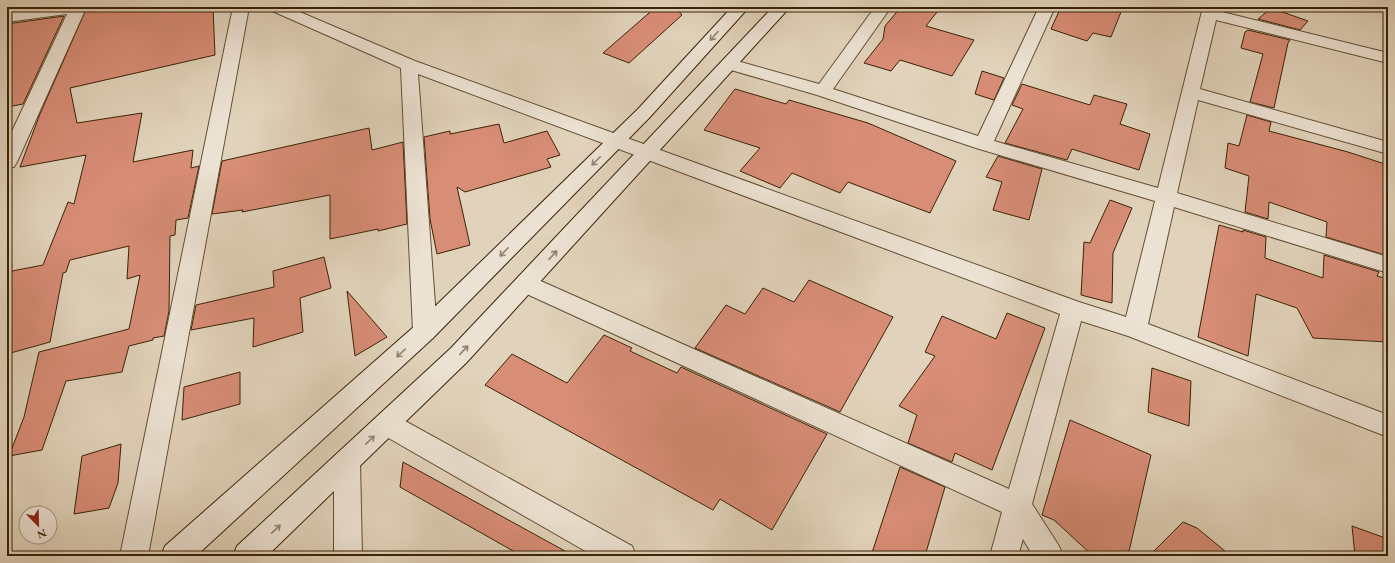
<svg xmlns="http://www.w3.org/2000/svg" width="1395" height="563" font-family="'EB Garamond',serif">
  <rect width="100%" height="100%" fill="#e1d3bb"/>
  <filter id="stains"><feTurbulence type="fractalNoise" baseFrequency=".005" numOctaves="4"/><feColorMatrix values="0 0 0 0 .2 0 0 0 0 .09 0 0 0 0 .02 0 0 0 .5 -.17"/></filter>
  <radialGradient id="worn" r=".72"><stop offset=".6" stop-color="#630" stop-opacity="0"/><stop offset="1" stop-color="#630" stop-opacity=".3"/></radialGradient>
  <g fill="#d88d77" stroke="#3a2305">
    <path d="M87,7H213L215,55L70,88L77,123L142,113L133,162L193,150L191,168L199,166L188,218L176,220L175,235L170,236L169,311L164,336L153,338V340L129,346L122,372L66,381L42,450L9,456L24,417L39,352L129,329L140,275L127,279L129,246L70,260L66,272L63,273L50,342L7,354V272L43,265L68,202L74,204L86,155L20,167L40,114Z"/>
    <path d="M656,7H675L682,15L629,63L603,53Z"/>
    <path d="M901,7H941L926,26L974,40L952,76L900,60L891,71L864,63L883,39L885,26Z"/>
    <path d="M1061,7H1123L1111,37L1093,33L1087,41L1051,29Z"/>
    <path d="M1271,8L1308,21L1300,30L1258,19Z"/>
    <path d="M64,16L23,104L7,107V24Z"/>
    <path d="M1248,30L1290,40L1288,43L1274,108L1250,102L1263,54L1241,48L1245,32Z"/>
    <path d="M982,71L1004,78L994,100L975,94Z"/>
    <path d="M1022,84L1090,105L1094,95L1127,104L1120,124L1150,134L1139,170L1072,149L1067,160L1005,143L1023,109L1012,105Z"/>
    <path d="M735,89L786,104L789,100L868,123L956,161L930,213L848,182L840,193L792,173L780,188L740,171L760,148L704,130Z"/>
    <path d="M1247,115L1271,122L1269,131L1348,152L1388,165V248L1385,255L1326,237L1327,222L1269,202L1268,219L1245,212L1249,176L1225,168L1228,143L1239,146Z"/>
    <path d="M499,124L504,143L547,131L560,155L547,159L551,167L465,192L457,187L470,245L437,254L430,219L424,137L450,131V134Z"/>
    <path d="M369,128L372,150L403,142L407,224L378,231V229L330,239V195L242,212L243,210L212,214L222,161Z"/>
    <path d="M998,156L1042,169L1029,220L993,210L1002,182L986,177Z"/>
    <path d="M1110,200L1132,208L1113,253L1112,303L1081,295L1084,242L1090,243Z"/>
    <path d="M1219,225L1243,232V230L1266,237L1265,258L1323,278L1324,255L1379,272L1377,276L1388,279V342L1313,338L1297,308L1256,294L1248,356L1198,337Z"/>
    <path d="M324,257L331,288L300,298L303,332L253,347L254,318L191,330L196,305L274,287L273,271Z"/>
    <path d="M809,280L893,317L840,412L695,348L726,305L745,314L763,288L794,302Z"/>
    <path d="M347,291L387,337L355,356Z"/>
    <path d="M1007,313L1045,328L992,470L955,453L952,462L908,443L917,415L899,406L935,356L925,352L942,316L996,339Z"/>
    <path d="M604,335L632,348L630,351L677,373L681,367L827,434L772,530L720,499L713,510L485,385L512,354L567,383Z"/>
    <path d="M1152,368L1191,381L1189,426L1148,412Z"/>
    <path d="M240,372V404L182,420L184,387Z"/>
    <path d="M1070,420L1151,455L1128,556H1093L1054,520L1042,515Z"/>
    <path d="M121,444L118,483L109,508L74,514L82,456Z"/>
    <path d="M403,462L574,556H522L400,487Z"/>
    <path d="M900,467L945,487L925,556H871Z"/>
    <path d="M1183,522L1197,528L1231,556H1149Z"/>
    <path d="M1352,526L1388,539V556H1355Z"/>
  </g>
  <g fill="none" stroke-linecap="round" stroke-linejoin="round">
    <g stroke="#644f32" stroke-width="2">
      <g id="street">
        <path d="M49,7L86,8L17,162L14,167L7,168V142L67,14L7,22V12Z"/>
        <path d="M233,7H249L148,556H120Z"/>
        <path d="M267,7H288L415,61L1079,302L1126,317L1155,201L976,148L817,95L724,68L722,64L724,60L730,59L819,84L875,7H891L833,89L978,136L1039,7H1055L994,141L1158,188L1203,7H1219L1218,11L1388,53V63L1216,20L1200,89L1388,142V154L1198,100L1177,193L1388,257V273L1174,207L1148,324L1388,415V437L1128,336L1081,321L1032,504L1059,546L1063,556H1033L1023,539L1018,556H990L1002,512L518,290L515,284L518,278L526,276L534,278L1009,489L1060,314L418,74L437,331L433,338L425,340L417,338L413,331L401,68L270,10Z"/>
        <path d="M387,413L396,416L632,546L636,556H594L378,432L374,424L378,416Z"/>
        <path d="M347,450L356,453L360,462L362,556H334V462L338,453Z"/>
      </g>
    </g>
    <g stroke="#3a2305" stroke-width="2">
      <g id="secondary">
        <path d="M732,7H749L650,117L433,338L196,556H161L165,546L417,324L638,109Z"/>
        <path d="M773,7H790L467,362L267,556H233L237,546L451,348Z"/>
      </g>
    </g>
    <use href="#street" fill="#ece2d3" fill-rule="evenodd"/>
    <use href="#secondary" fill="#ece2d3" fill-rule="evenodd"/>
  </g>
  <defs><path id="oneway-shaft" d="M-6 0H5M1.5-3L5.5 0L1.5 3" fill="none" stroke-width="1.6" stroke-linecap="round" stroke-linejoin="round"/></defs>
  <g stroke="#93826c">
    <use href="#oneway-shaft" transform="translate(714 36) rotate(132)"/>
    <use href="#oneway-shaft" transform="translate(596 161) rotate(135)"/>
    <use href="#oneway-shaft" transform="translate(504 252) rotate(135)"/>
    <use href="#oneway-shaft" transform="translate(553 255) rotate(-47)"/>
    <use href="#oneway-shaft" transform="translate(464 350) rotate(-47)"/>
    <use href="#oneway-shaft" transform="translate(401 353) rotate(138)"/>
    <use href="#oneway-shaft" transform="translate(370 440) rotate(-44)"/>
    <use href="#oneway-shaft" transform="translate(276 529) rotate(-43)"/>
  </g>
  <rect width="1395" height="563" fill="none" stroke="#e1d3bb" stroke-width="24"/>
  <rect x="8" y="8" width="1379" height="547" fill="none" stroke="#3a2305" stroke-width="2"/>
  <rect x="12" y="12" width="1371" height="539" fill="none" stroke="#3a2305"/>
  <g transform="translate(38 525) rotate(157)"><circle r="19" fill="#ece2d3" stroke="#a59681"/>
  <path d="M0-3L7 15L0 10L-7 15Z" fill="#8f2418"/>
  <text y="-6" font-size="11" font-weight="bold" text-anchor="middle" fill="#3a2305">N</text>
  </g>
  <rect width="100%" height="100%" filter="url(#stains)"/>
  <rect width="100%" height="100%" fill="url(#worn)"/>
</svg>
